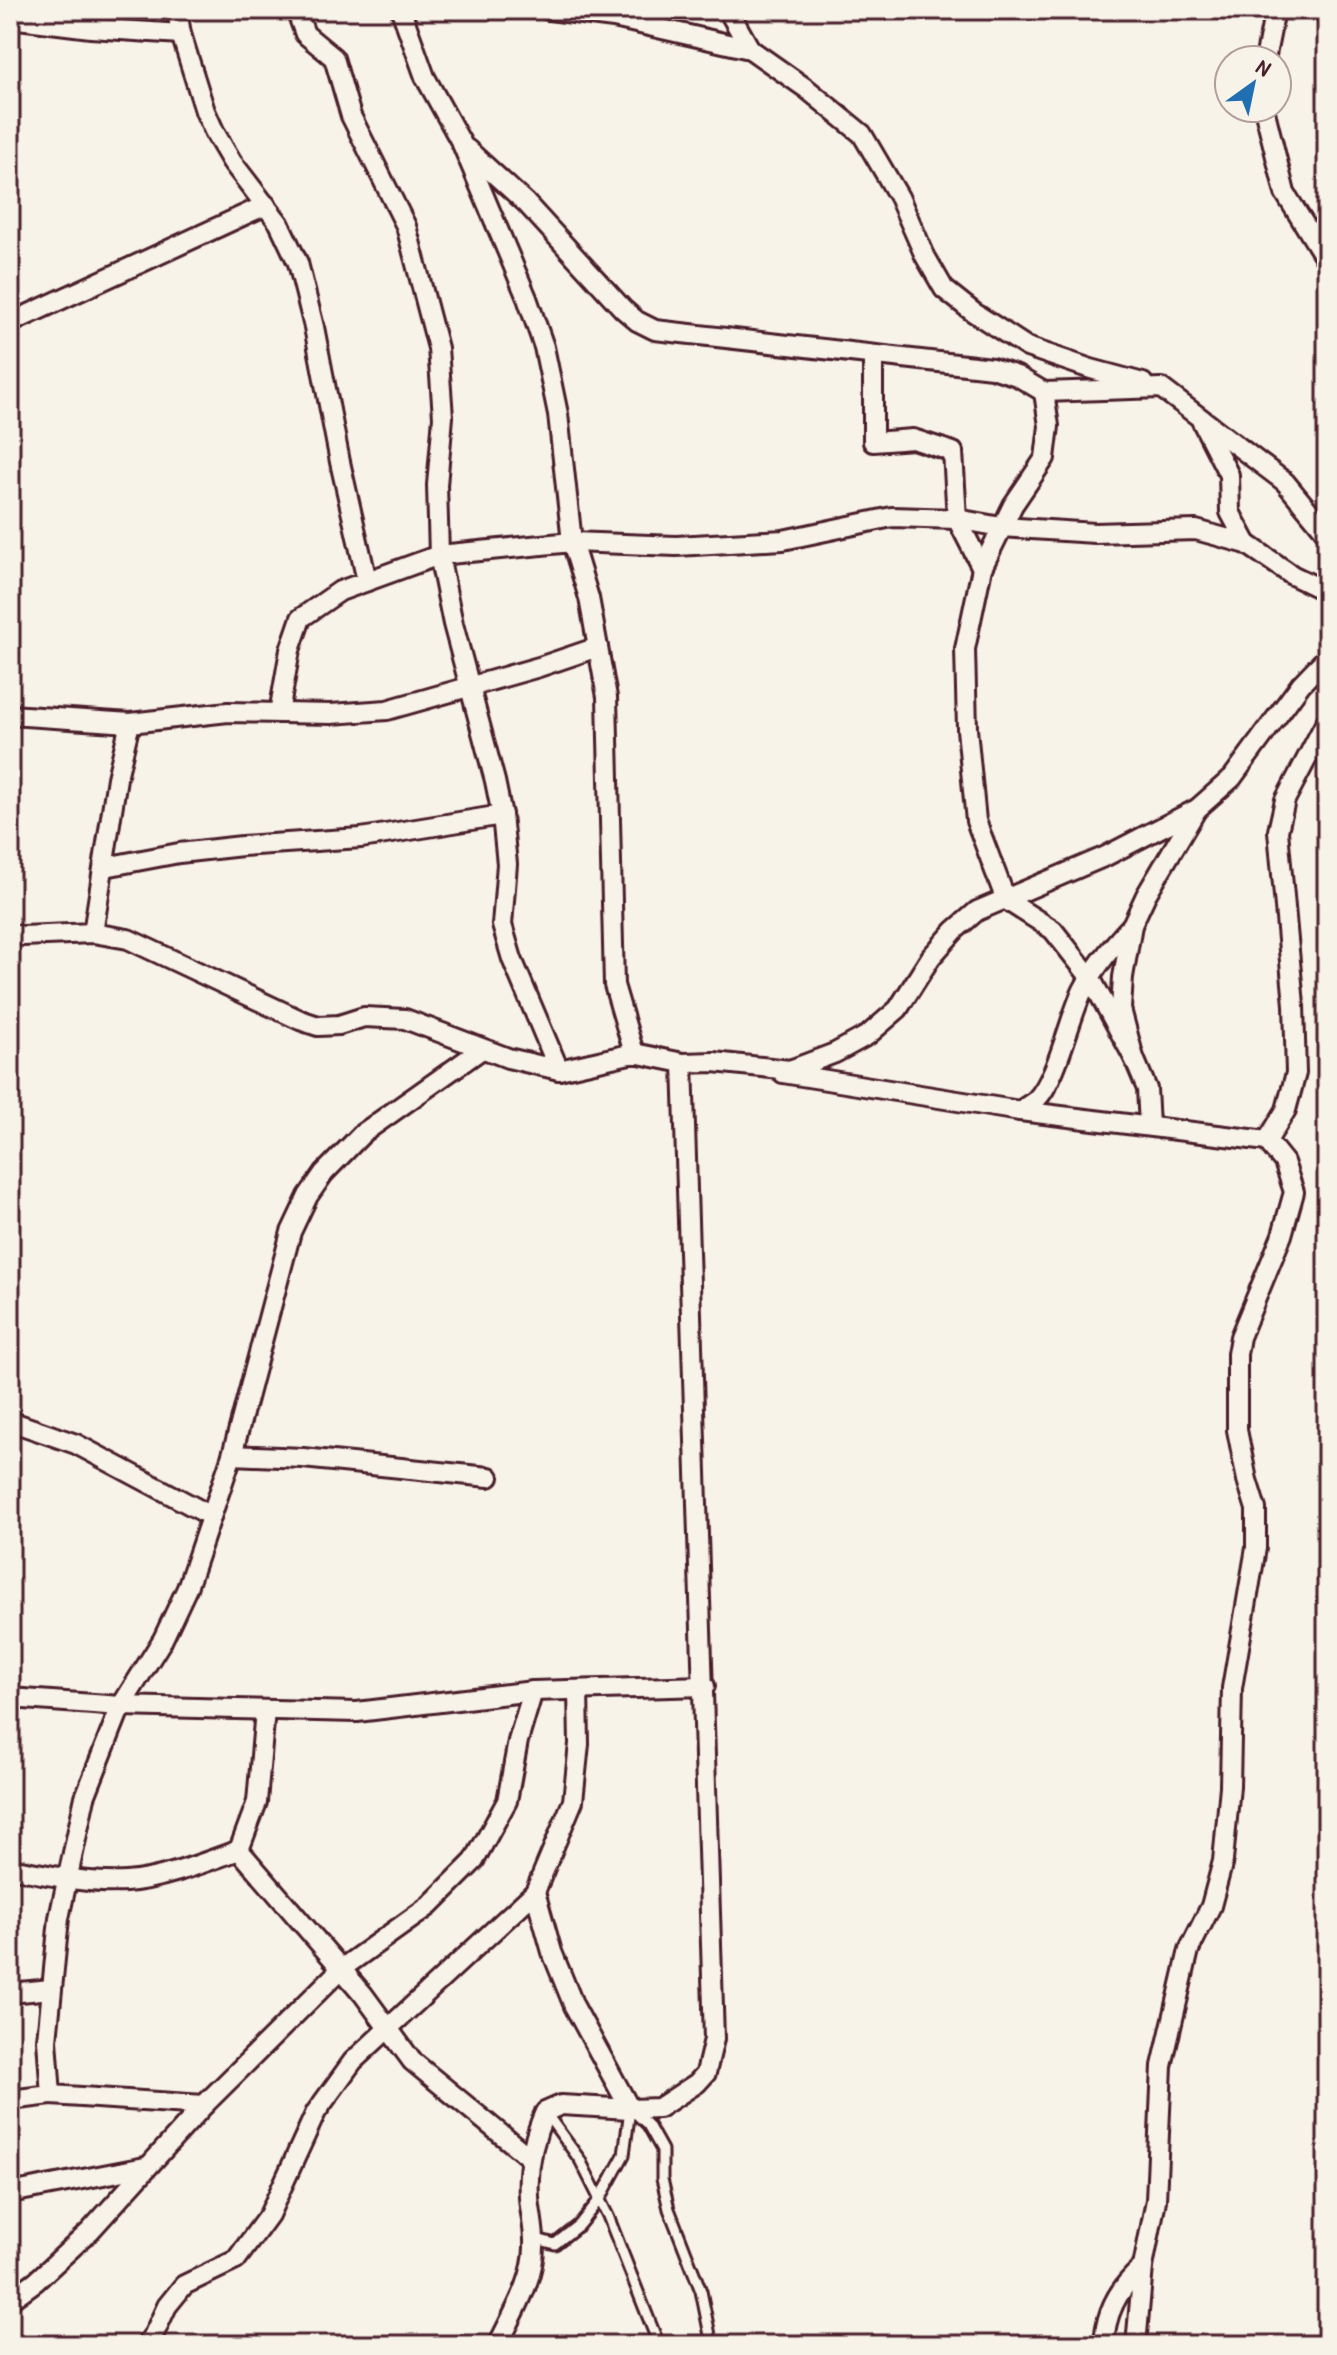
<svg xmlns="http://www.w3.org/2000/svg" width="1337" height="2355" font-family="'Patrick Hand',sans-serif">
  <rect width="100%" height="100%" fill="#f7f3e8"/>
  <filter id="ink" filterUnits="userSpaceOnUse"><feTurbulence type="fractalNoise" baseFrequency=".0125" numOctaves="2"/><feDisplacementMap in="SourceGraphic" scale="16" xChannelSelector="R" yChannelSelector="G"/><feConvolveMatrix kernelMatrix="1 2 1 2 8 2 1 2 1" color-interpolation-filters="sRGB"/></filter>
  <g filter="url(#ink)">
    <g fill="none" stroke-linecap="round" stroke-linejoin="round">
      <g stroke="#4a1f2b" stroke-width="15">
        <g id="service">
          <path d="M633,2111L648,2125L662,2150V2179L669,2209L701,2291L712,2345"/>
          <path d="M545,2112L580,2160L608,2216L659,2345"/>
          <path d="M533,2238L555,2244L579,2225L600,2199L624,2155L630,2109"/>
        </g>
      </g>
      <g stroke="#4a1f2b" stroke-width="24">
        <g id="minor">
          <path d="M177,10L181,34L205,111L215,133L232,162L279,223L298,263L314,327L340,462L367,581"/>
          <path d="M296,10L305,34L334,58L351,116L406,226L438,348L443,417L437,485L439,555L453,624L495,781L502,815L507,864L502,925L512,959L559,1070"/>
          <path d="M401,10L425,77L462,144L527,298L544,347L558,414L572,542L589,598L607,697L614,985L634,1053"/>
          <path d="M549,10L614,18L750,49L807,89L862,134L899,197L925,256L944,289L973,312L1027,347L1091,369L1143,383"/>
          <path d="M728,10L750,49"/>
          <path d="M10,18L91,28L181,34"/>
          <path d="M1265,60L1275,10"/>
          <path d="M1264,108L1285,193L1327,261"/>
          <path d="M467,149L526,203L623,309L637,321L655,330L992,368L1017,376L1044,392L1161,388L1285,482L1327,533"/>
          <path d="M10,323L266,205"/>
          <path d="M873,355V442L913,439L953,452L957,519L982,568"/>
          <path d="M1044,392L1049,426L1045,458L1013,505L982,568L965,649L967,729L976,821L1006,900L1053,930L1090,977L1134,1058"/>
          <path d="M1202,422L1229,475L1230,512L1247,544"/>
          <path d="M279,713L290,650L301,618L340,591L439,555L572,542L676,546L783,540L892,517L957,519L1001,527L1095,533L1196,530L1247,544L1292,575L1327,592"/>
          <path d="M10,715L130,723L228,712L331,714L387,710L539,667L598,647"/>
          <path d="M105,867L179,853L242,846L361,838L502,815"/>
          <path d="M93,933L117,778L130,723"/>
          <path d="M10,934L23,936L93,933L128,939L300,1020L318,1026L339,1025L364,1017L405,1019L508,1058L559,1070L634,1053L683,1063L714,1062L790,1070L835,1053L868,1035L898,1009L931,957L955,930L977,911L1106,856L1197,809L1232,778L1301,684L1327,657"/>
          <path d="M783,1073L1020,1111C1025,1107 1031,1104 1036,1100C1057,1079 1069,1019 1083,990C1096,965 1113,945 1132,925"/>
          <path d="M1020,1111L1267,1141L1284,1162L1294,1192L1282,1235L1240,1337L1237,1354V1430L1247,1480L1256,1509V1548L1232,1688L1230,1786L1223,1861L1211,1906L1189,1950L1162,2066L1156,2200L1143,2267L1136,2345"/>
          <path d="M1149,1126L1147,1089L1134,1058L1121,1009L1123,977L1132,925L1146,895L1197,809"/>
          <path d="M1267,1141L1286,1110L1296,1073L1294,1005L1278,831L1285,800L1327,720"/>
          <path d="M10,1421L76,1444L211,1516"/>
          <path d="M232,1455L303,1458L489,1477"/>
          <path d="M578,1690L579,1744L573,1801L535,1892L552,1952L574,2006L630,2109"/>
          <path d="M10,1698L121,1706L357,1712L533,1691L705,1686"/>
          <path d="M239,1850L363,1994L412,2061L530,2158"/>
          <path d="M10,1868C48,1875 87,1884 126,1882C160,1880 206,1862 239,1850L257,1802L265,1710"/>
          <path d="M10,1993L51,1989"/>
          <path d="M51,2095L204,2105"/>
          <path d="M10,2100L51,2095L47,2040L59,1918L85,1797L121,1706L163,1639L187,1588L232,1455L291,1232L308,1196L324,1173L363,1133L482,1049"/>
          <path d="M10,2193L145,2167"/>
          <path d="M10,2300L36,2281L90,2231L204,2105L341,1969L429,1906L474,1861L507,1801L518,1741L533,1691"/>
          <path d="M146,2345L154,2334L167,2306L184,2285L236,2260L269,2215L316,2112L353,2061L535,1892"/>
          <path d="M498,2345C512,2315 534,2281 534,2247C535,2230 530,2213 529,2197C527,2168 533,2139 545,2112L561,2105L630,2109L659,2108L697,2083L706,2073L714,2039L683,1063"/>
          <path d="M1104,2345C1105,2313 1119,2287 1143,2267"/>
        </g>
      </g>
      <use href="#service" stroke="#f7f3e8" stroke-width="9"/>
      <use href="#minor" stroke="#f7f3e8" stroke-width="18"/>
    </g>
  </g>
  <rect width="1337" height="2355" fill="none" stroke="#f7f3e8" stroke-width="40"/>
  <rect x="20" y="20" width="1297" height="2315" fill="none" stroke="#4a1f2b" stroke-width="3" filter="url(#ink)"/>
  <g transform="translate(1253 84) rotate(33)"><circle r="38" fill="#f7f3e8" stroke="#b29e9c" stroke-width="2"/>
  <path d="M0-6L14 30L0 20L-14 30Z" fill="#1f6fb2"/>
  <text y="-12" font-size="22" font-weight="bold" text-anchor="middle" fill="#4a1f2b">N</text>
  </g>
</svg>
